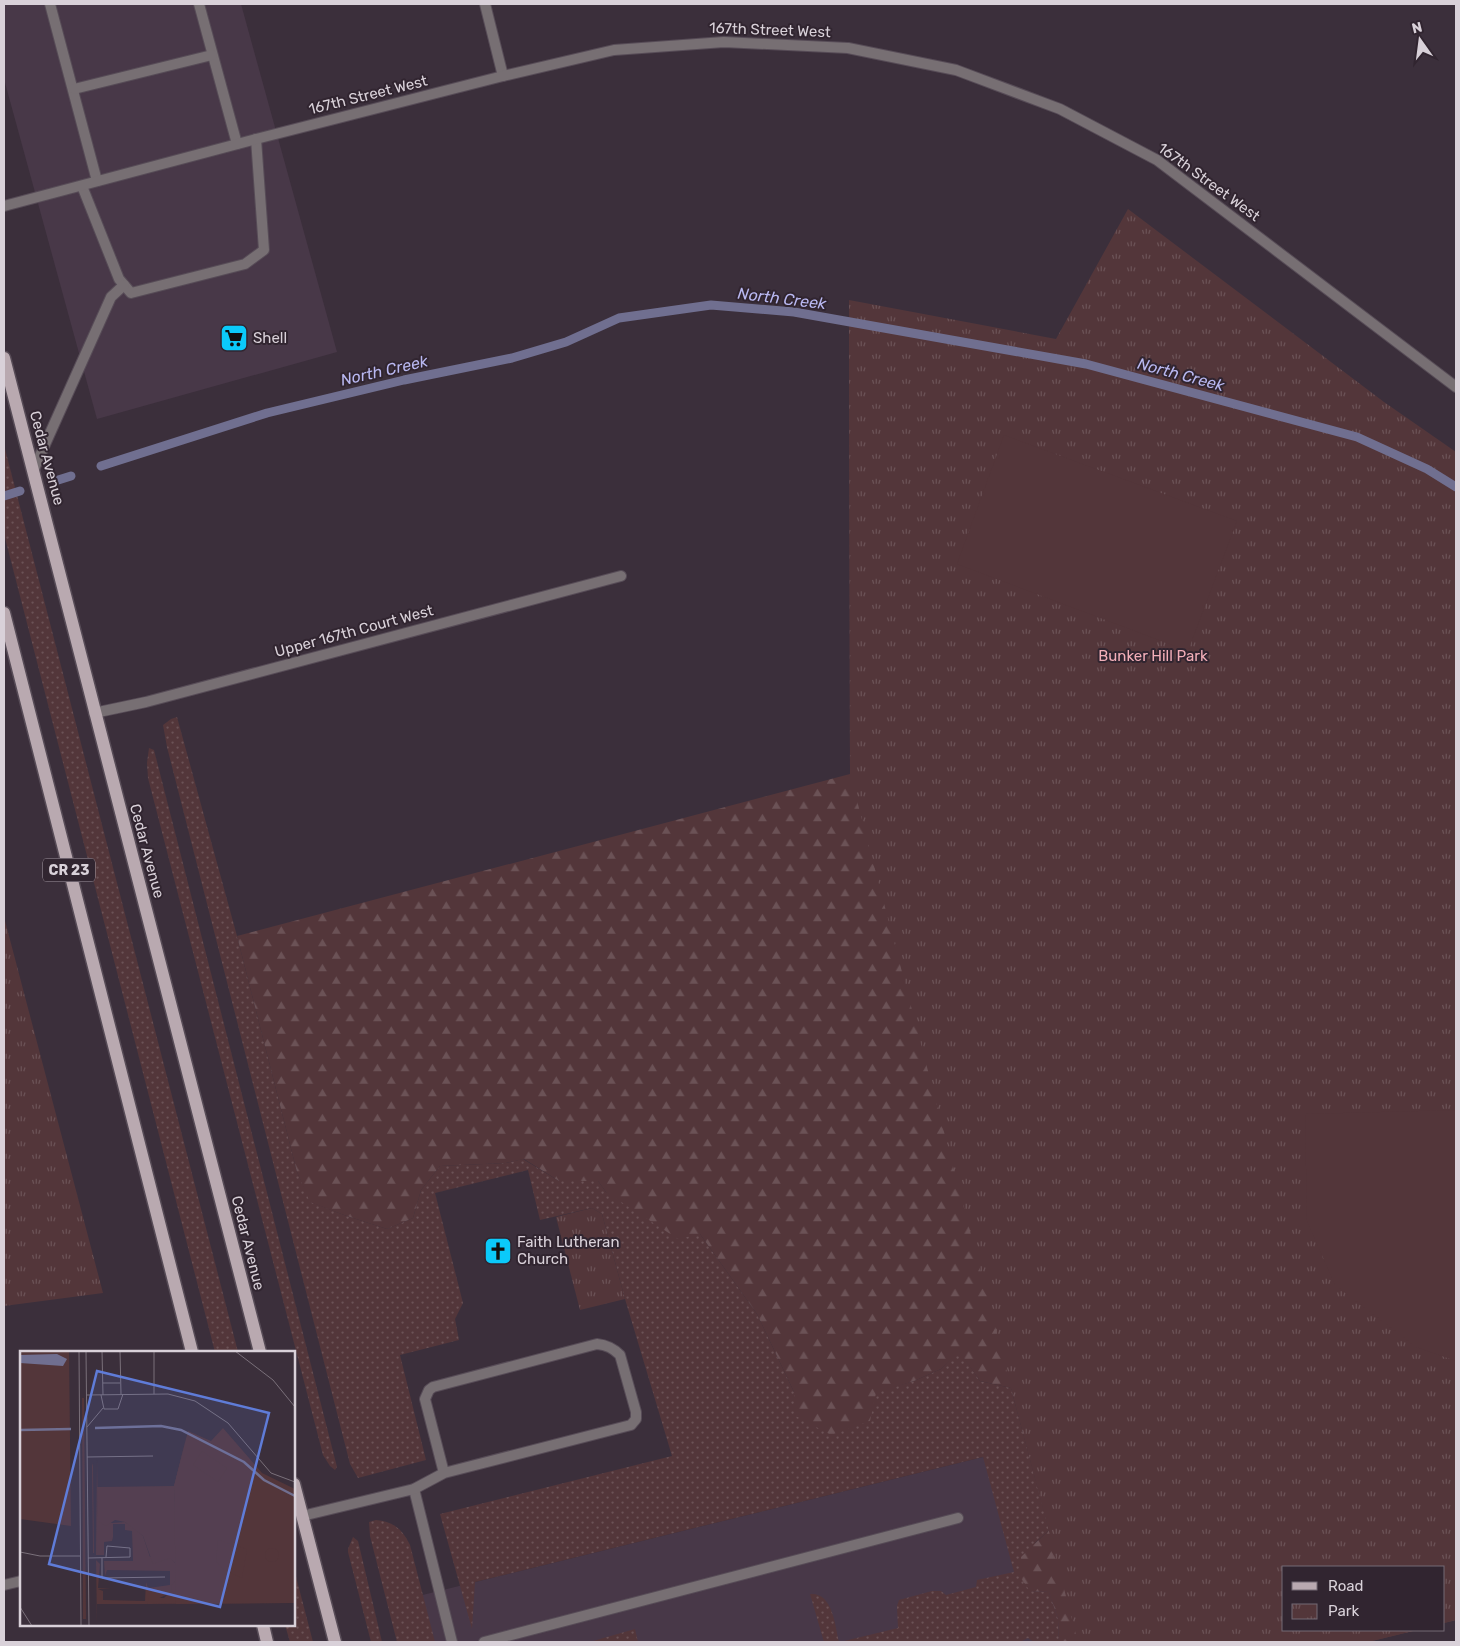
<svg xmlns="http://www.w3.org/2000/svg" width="1460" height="1646" font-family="Rubik,sans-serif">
  <defs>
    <pattern id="grass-dots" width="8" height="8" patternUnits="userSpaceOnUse" patternTransform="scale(1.25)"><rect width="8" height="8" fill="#53363a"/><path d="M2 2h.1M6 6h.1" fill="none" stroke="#6b5256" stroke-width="1.8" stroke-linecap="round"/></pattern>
    <pattern id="forest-firs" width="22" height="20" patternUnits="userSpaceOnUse" patternTransform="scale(1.25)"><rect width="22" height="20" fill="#53363a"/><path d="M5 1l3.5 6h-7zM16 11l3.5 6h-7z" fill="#6b5256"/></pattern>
    <pattern id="park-tufts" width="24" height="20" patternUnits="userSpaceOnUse" patternTransform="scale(1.25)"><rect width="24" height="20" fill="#53363a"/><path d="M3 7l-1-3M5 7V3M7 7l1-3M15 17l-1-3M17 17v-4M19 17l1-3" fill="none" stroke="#6b5256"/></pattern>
  </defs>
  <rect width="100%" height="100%" fill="#3b2f3b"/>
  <g fill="#483848">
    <path d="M4,4H241L337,352L97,419L4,79Z"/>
    <path d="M983,1457L1078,1642H405L394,1602Z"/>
  </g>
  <g fill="url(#grass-dots)">
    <path d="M4,445L238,1352H215L4,534Z"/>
    <path d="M177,717L237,936L297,1172L311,1202L344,1215L387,1229L413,1218L421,1190L440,1166L506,1163L523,1159L559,1181H598L606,1192L700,1234L757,1314L794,1392V1415L914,1381L941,1369L959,1350L980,1381L1011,1388L1049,1530L1035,1543L1030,1591L1049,1592L1058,1619L1059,1642H1034L1028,1638L1020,1642H840L898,1628L897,1606L899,1600L932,1591H941L946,1595L976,1587L977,1580L1014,1572L983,1457L475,1582L472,1629L440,1514L672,1456L625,1299L602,1214L592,1208L540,1220L528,1170L435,1193L463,1303L455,1319L459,1340L400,1355L426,1460L358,1478L350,1464L167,747L163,725L171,719Z"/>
    <path d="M149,748L154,750L337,1467L335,1470L330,1466L323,1455L148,778L147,763Z"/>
    <path d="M376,1520C394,1522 402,1529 410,1545L435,1642H397L370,1536L369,1522Z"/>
    <path d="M353,1537L358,1541L382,1642H371L348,1552V1549Z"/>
    <path d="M294,1569L313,1642H290L285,1625H294Z"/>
    <path d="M810,1594C833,1592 835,1626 839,1642H824Z"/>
    <path d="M635,1629L638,1642H592L593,1641Z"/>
  </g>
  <path fill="url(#forest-firs)" d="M849,329L1456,1436V1620L1444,1623V1567H1284V1630H1417L1368,1642H1059L1058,1619L1049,1592L1030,1591L1020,1577L1021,1557L1049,1530L1011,1388L980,1381L959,1351L941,1369L914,1381L876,1393L870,1421L831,1435L794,1415V1392L757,1314L700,1234L678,1239L606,1192L598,1181H559L524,1159L506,1163L440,1166L421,1190L413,1218L387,1229L344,1215L310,1202L297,1172L237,936L850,774Z"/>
  <g fill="url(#park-tufts)">
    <path d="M1128,209L1384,402L1456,452V1620L1444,1623V1567H1284V1630H1417L1368,1642H1078L850,774L849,300L1056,339Z"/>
    <path d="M4,917L103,1293L4,1306V916Z"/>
    <path d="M592,1208L602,1214L625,1299L580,1310L556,1217Z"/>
  </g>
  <g fill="#53363a">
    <path d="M1004,435L1237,521L1188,651L957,564Z"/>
    <path d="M1456,1110V1361L1416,1347L1335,1285L1307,1221L1305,1114Z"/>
  </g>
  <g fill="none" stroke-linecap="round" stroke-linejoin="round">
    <g stroke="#706f90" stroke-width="9">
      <path d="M101,466L267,413L404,380L512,358L566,342L619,318L711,305L794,312L1086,364L1357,437L1427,469L1456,487"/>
      <path d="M55,481L71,476"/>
      <path d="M4,496L20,491"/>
    </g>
    <g stroke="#574c57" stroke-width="12">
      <g id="service">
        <path d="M50,4L97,181"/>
        <path d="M199,4L237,144"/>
        <path d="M74,89L212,55"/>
        <path d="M82,186L119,279L131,293L245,264L264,250L256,139"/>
        <path d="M34,469L111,297L124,285"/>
        <path d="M414,1489L452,1642"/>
        <path d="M302,1516L414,1489L444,1473L631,1425L636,1419V1412L620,1355C613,1348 607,1345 597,1344L433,1387L429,1390L425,1399L444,1473"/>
        <path d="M484,1642L958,1518"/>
      </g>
    </g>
    <g stroke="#574c57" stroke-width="12">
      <g id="minor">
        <path d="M485,4L503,76"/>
        <path d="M4,206L256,139L503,76L614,50L724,42L848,48L956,70L1060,109L1157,160L1456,387"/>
        <path d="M94,713L146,702L621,576"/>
        <path d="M4,1585L21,1581"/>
      </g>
    </g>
    <g stroke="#574c57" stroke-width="15">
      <g id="primary">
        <path d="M4,358L260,1352"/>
        <path d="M4,613L192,1352"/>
        <path d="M294,1484L335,1642"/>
        <path d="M263,1625L267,1642"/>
      </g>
    </g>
    <use href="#service" stroke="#776f73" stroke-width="10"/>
    <use href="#minor" stroke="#776f73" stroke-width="10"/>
    <use href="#primary" stroke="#b9a9b0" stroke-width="12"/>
  </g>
  <defs>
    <g id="supermarket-square" transform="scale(1.4375)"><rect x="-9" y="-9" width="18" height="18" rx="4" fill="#0bcafa" stroke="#312530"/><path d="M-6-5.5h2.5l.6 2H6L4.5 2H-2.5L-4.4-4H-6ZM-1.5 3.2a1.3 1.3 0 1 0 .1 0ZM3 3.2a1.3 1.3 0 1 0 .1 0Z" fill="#111"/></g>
    <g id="church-square" transform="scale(1.4375)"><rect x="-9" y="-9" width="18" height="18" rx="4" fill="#0bcafa" stroke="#312530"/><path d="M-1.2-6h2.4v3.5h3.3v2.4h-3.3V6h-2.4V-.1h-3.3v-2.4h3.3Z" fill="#111"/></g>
  </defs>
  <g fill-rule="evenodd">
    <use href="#supermarket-square" x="234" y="338"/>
    <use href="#church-square" x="498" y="1251"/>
  </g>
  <g text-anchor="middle" stroke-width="4" stroke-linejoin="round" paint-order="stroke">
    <rect fill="#312530" stroke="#a79da6" stroke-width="1" x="43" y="858.5" width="52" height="23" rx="4"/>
    <g font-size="14" font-weight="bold" fill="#d9d1d9">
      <text x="69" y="875">CR 23</text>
    </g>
    <g font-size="15" fill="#d9d1d9" stroke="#312530">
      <text transform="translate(770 30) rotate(2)" y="5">167th Street West</text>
      <text transform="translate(368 95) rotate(-14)" y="5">167th Street West</text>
      <text transform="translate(1209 182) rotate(36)" y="5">167th Street West</text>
      <text transform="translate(47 458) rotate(75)" y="5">Cedar Avenue</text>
      <text transform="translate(354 631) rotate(-15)" y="5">Upper 167th Court West</text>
      <text transform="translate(147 851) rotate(75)" y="5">Cedar Avenue</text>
      <text transform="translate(248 1243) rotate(76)" y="5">Cedar Avenue</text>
    </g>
    <g font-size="15" fill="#d9d1d9" stroke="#312530" text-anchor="start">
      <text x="253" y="343">Shell</text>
      <text x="517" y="1247">Faith Lutheran<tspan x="517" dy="17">Church</tspan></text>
    </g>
    <g font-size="15" fill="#f2aeb8" stroke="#312530">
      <text x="1153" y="661">Bunker Hill Park</text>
    </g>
    <g font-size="16" font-style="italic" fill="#b9b8f1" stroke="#312530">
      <text transform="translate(782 298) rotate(7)" y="6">North Creek</text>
      <text transform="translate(384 370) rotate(-13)" y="6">North Creek</text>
      <text transform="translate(1181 374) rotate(15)" y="6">North Creek</text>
    </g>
  </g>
  <g transform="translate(20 1351)">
    <rect width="275" height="275" fill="#3b2f3b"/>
    <path d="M62,47H64L66,268H63ZM77,109L78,166L92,172L105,171L113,176L123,185L130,206H150L155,212V230L154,247L148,243L127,253H77V275L76,209L80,213L78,237H91L78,238L83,240V249L125,250L126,231L128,237L150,234V220L87,219L85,225L84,210H113L112,180L105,179V173H93V186L92,190L84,191V204H76ZM73,112L74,202H73L72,115Z" fill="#53363a"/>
    <path d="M167,83L154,141L155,157L184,169L275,252L127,253L129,247H144L148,243L153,246L151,235L155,230V212L150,207L133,213L123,185L105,171L95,169L86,175L78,170L77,136L154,135Z" fill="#53363a"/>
    <path d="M0,0H49L51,175L0,168ZM203,77L242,122L275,138V252L156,253L154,135L168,80L191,90Z" fill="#53363a"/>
    <path d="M182,100L207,117L198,131L173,114ZM198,189L227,198L222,227L204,219L196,210ZM245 204a7 7 0 1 1 14 0a7 7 0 1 1-14 0Z" fill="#53363a"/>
    <path d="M37,3L47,8L43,15L0,12V4Z" fill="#706f90"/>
    <path fill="none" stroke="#706f90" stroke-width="2.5" d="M75,77L141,75L161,79L224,111L244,129L275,145M0,79L51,78"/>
    <path fill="none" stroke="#7a707a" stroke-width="1" d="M59,0L61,275M66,0L69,275M82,0L83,44M100,0L101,43M134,0V43M215,0L253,29L275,56M83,32H100M67,44L148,43L175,50L208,72L251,122L275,131M81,44L84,58H98L103,43M67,76L83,57M67,106L133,105M0,201L20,205H60M68,207L110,206V197L87,195L86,206M82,207V227L145,226M0,256L12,275"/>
    <path fill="#5f7cd8" fill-opacity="0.15" stroke="#5f7cd8" stroke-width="2.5" d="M77,20L249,62L200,256L29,213Z"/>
    <rect width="275" height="275" fill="none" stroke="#d9d1d9" stroke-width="2.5"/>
  </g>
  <rect width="1460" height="1646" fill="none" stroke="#d9d1d9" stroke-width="10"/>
  <rect x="1282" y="1566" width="162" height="65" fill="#312530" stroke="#746a74"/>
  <rect x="1292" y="1582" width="25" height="8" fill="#b9a9b0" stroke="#746a74"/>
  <text x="1328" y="1591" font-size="15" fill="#d9d1d9">Road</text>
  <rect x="1292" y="1604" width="25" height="15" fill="url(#park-tufts)" stroke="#746a74"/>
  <text x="1328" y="1616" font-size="15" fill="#d9d1d9">Park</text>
  <g transform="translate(1420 40) rotate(346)" stroke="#312530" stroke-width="4" paint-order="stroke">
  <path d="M0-4L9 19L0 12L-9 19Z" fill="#d9d1d9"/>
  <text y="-8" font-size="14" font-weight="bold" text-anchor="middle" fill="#d9d1d9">N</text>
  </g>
</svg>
